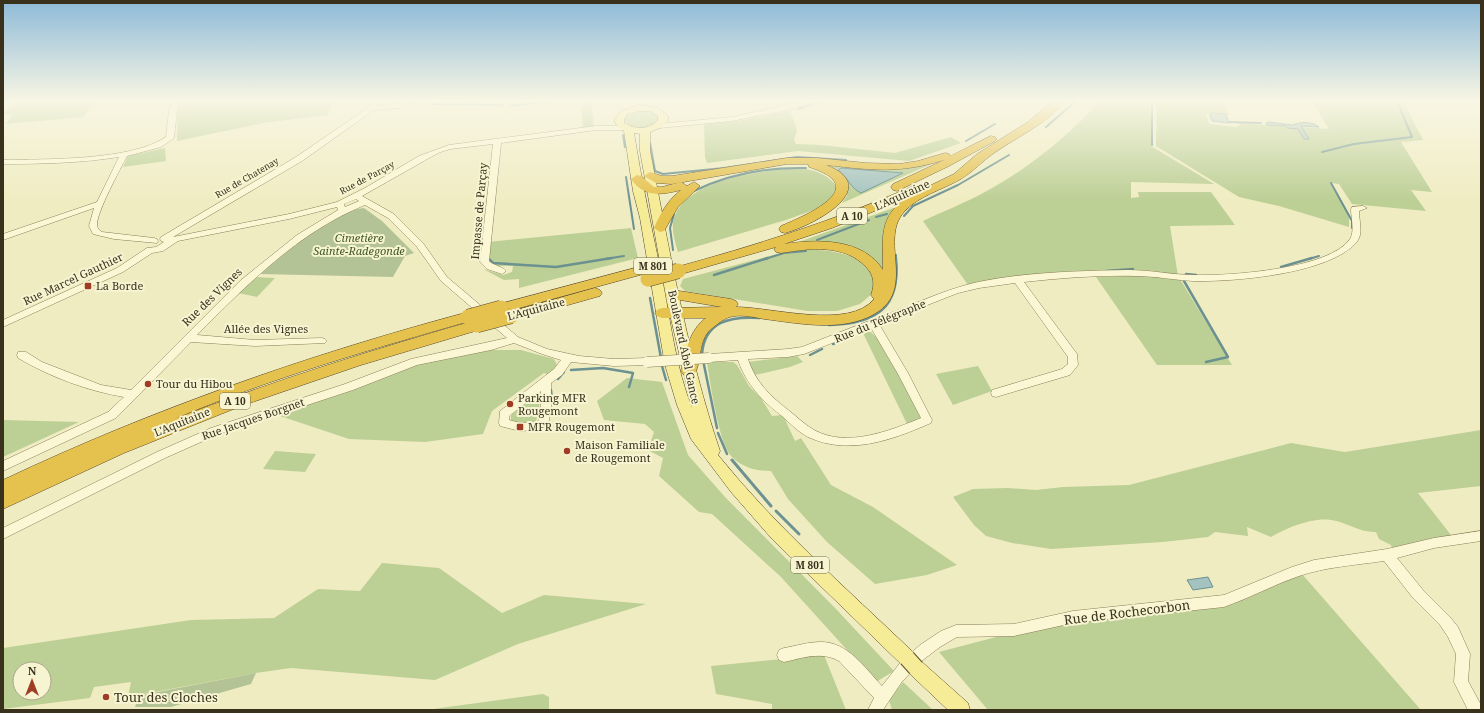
<svg xmlns="http://www.w3.org/2000/svg" width="1484" height="713" font-family="'Noto Serif',serif">
  <rect width="100%" height="100%" fill="#f0ecc2"/>
  <g fill="#bccf95" fill-rule="evenodd">
    <path d="M20,101H95L83,117L6,124L12,115H3V113Z"/>
    <path d="M180,101H332L328,115L263,123L177,141L178,105Z"/>
    <path d="M1100,101H1149L1152,122L1151,146L1214,184L1131,182V198L1139,197L1138,192H1211L1235,225L1170,226L1178,276L1148,271H1128L968,285L923,221C944,211 965,203 985,192C1028,169 1067,137 1100,101Z"/>
    <path d="M1157,101H1222L1229,115L1206,114L1209,124L1236,127L1240,125L1238,123L1329,129L1312,101H1403L1423,140L1401,142L1432,192L1411,190L1426,211L1352,204L1339,184L1332,183L1349,215V227L1279,206L1239,197L1156,146Z"/>
    <path d="M591,102L594,126L583,128L581,103Z"/>
    <path d="M640,110H648L658,115L659,119C651,130 634,130 625,122L624,118L627,115Z"/>
    <path d="M790,111L797,130L794,140L796,144L821,145L895,153L951,137L961,143L909,161L798,151L707,163L705,157L704,124L737,121Z"/>
    <path d="M165,148L166,161L123,167L128,156Z"/>
    <path d="M825,163C863,168 897,172 934,163L842,203L847,196V187L822,165Z"/>
    <path d="M799,168C815,170 825,173 836,185V194L819,208L786,220L678,252C675,242 672,232 673,222C681,179 765,170 799,168Z"/>
    <path d="M896,207L887,223L884,273L834,244L818,241L799,242Z"/>
    <path d="M631,228L638,258L519,288V279L504,280L483,269L503,275L512,272L513,266H494L486,261L488,242Z"/>
    <path d="M805,249C826,250 850,252 867,266C870,270 873,276 875,280L873,293L860,304L837,311H807L685,291L680,286L683,279L777,254Z"/>
    <path d="M1146,275L1180,279L1232,365H1157L1096,277Z"/>
    <path d="M254,277L275,278L257,297L238,293Z"/>
    <path d="M868,331C884,336 913,401 922,418L908,426L863,333Z"/>
    <path d="M488,350H521L554,359L557,365L549,375L544,373L492,411L483,434L425,442L349,439L274,414L415,365Z"/>
    <path d="M797,356L803,362L790,367L755,375L748,362Z"/>
    <path d="M707,362H733L737,365L749,386L761,398L772,416L783,415L795,441L801,438L831,485L873,507L957,565L927,575L875,584L827,542L788,499L771,471C757,471 743,468 732,457C719,446 710,381 707,362Z"/>
    <path d="M978,366L992,391L953,405L936,374Z"/>
    <path d="M627,378L662,382L688,455L725,497L836,609L894,671L876,682L781,577L712,514L699,512L659,476L663,458L648,450L654,432L645,424L604,420L597,401Z"/>
    <path d="M540,390L539,411L536,421L528,425L511,422V413Z"/>
    <path d="M3,420L79,422L3,457Z"/>
    <path d="M1481,430V486L1418,493L1455,540L1394,554L1391,545L1379,539L1376,532C1360,533 1347,522 1331,520C1313,517 1286,528 1271,537L1247,527L1248,536L1215,532L1208,537L1163,542L1051,549L1012,543L986,536L974,525L953,497L973,489L1007,488L1036,490L1063,487L1129,485L1291,443L1345,452Z"/>
    <path d="M275,451L316,454L305,472L263,469Z"/>
    <path d="M382,563L439,568L502,613L544,595L646,604L518,644L435,680L291,668L256,673L128,697L131,682L94,687L90,698L3,709V648L191,620L274,618L318,589L360,591ZM20,669H44V693H20Z"/>
    <path d="M1302,574L1421,710H988L939,652L1057,621L1243,600Z"/>
    <path d="M824,655L846,710H772V704L716,694L711,666Z"/>
    <path d="M903,682L933,710H892L889,700Z"/>
    <path d="M543,694L549,697V710H426Z"/>
  </g>
  <g fill="#b4c395">
    <path d="M364,208L382,221L414,253L405,256L393,277L258,274L290,247C297,247 299,240 305,237C322,226 344,210 364,208Z"/>
    <path d="M256,673L251,684L171,707H135L136,704L135,701L142,695Z"/>
  </g>
  <g fill="#a4c3c0" stroke="#6b9190">
    <path d="M1211,113L1226,114L1229,123L1212,121L1210,117Z"/>
    <path d="M1268,122L1293,125C1299,122 1312,121 1319,127L1301,126L1309,139H1304L1298,129L1287,128L1286,126L1267,125L1266,123Z"/>
    <path d="M841,168L903,173L861,193C851,189 847,176 838,170Z"/>
    <path d="M1208,577L1213,587L1193,590L1187,580Z"/>
  </g>
  <g fill="none" stroke-linecap="round" stroke-linejoin="round">
    <g stroke="#6b9190" stroke-width="2">
      <path d="M1152,101V145"/>
      <path d="M432,104L503,105"/>
      <path d="M511,106L551,101"/>
      <path d="M798,109L821,101"/>
      <path d="M1229,122L1261,123"/>
      <path d="M1046,127L1076,101"/>
      <path d="M623,135L625,147"/>
      <path d="M966,141L995,124"/>
      <path d="M650,143L655,171L663,174L724,168L797,157L846,160"/>
      <path d="M1322,152L1354,144L1412,137L1397,101"/>
      <path d="M626,177L634,229"/>
      <path d="M1331,183L1352,221V228"/>
      <path d="M694,191C729,174 768,167 806,168"/>
      <path d="M904,216L913,206L958,185L1009,155"/>
      <path d="M876,217L887,214"/>
      <path d="M817,240L869,220"/>
      <path d="M673,250L670,228L674,214"/>
      <path d="M896,255V259"/>
      <path d="M605,259L624,256"/>
      <path d="M765,259L784,253L806,251"/>
      <path d="M1309,259L1319,256"/>
    </g>
    <g stroke="#6b9190" stroke-width="2.5">
      <path d="M488,258L493,263L556,267L612,258"/>
      <path d="M1281,267L1312,258"/>
      <path d="M1106,271L1133,269"/>
      <path d="M1186,274L1196,275"/>
      <path d="M714,275L768,258"/>
      <path d="M1184,281L1228,357L1206,362"/>
      <path d="M650,298L661,358"/>
      <path d="M829,325C876,324 901,308 896,258"/>
      <path d="M833,344L840,341"/>
      <path d="M702,355C704,321 731,316 760,318"/>
      <path d="M810,355L822,349"/>
      <path d="M703,360L717,428"/>
      <path d="M662,366L666,380"/>
      <path d="M571,370L603,368L633,373L629,387"/>
      <path d="M558,379L564,372"/>
      <path d="M551,390L552,400"/>
      <path d="M718,433L727,454"/>
    </g>
    <g stroke="#6b9190" stroke-width="3">
      <path d="M732,460L771,506"/>
      <path d="M776,511L799,534"/>
    </g>
    <g stroke="#8b7e58" stroke-width="1">
      <g id="minor">
        <path d="M173,101H180L177,111L174,138L161,147L127,156C120,170 97,211 97,225C97,228 99,230 102,232L154,238L157,239L158,241L157,243L114,239L93,234L89,226L94,208L3,240V234L97,202L119,157C81,163 42,164 3,164V160C47,159 130,161 166,137L169,111Z"/>
        <path d="M369,101H376V106L417,101L399,108L374,110L302,161L173,237L289,214L337,202L365,188L419,156L449,145L596,126H627L628,128L624,130H596L501,143L489,261C494,266 502,266 506,271L502,274L487,269L480,262L493,144L450,149L438,153L362,196L394,214L423,243L447,277L518,337L547,349L579,356L614,359L647,358L651,359L652,362L651,365L614,366L571,362L562,375L551,383V410L547,429L520,431L500,426L499,423L500,411L554,369L561,360L542,354L514,343L491,350L417,365L353,390L219,434L165,458L3,539V528L157,452L211,428L345,384L411,359L507,338L441,281L417,247L388,218L365,205C298,232 247,285 197,335L255,340L322,338L325,339L327,341L325,343L255,346L191,342L116,418L3,471V461L108,412L124,397C88,391 50,377 18,358L17,355L18,352H26L42,362L101,385L131,390L241,280L297,235L338,210L337,207L289,219L178,241L163,251L152,253L123,272L3,327V320L117,268L147,248L156,247L164,242L161,241L160,239L161,237L296,157L369,107ZM356,199L359,201L345,207L344,204ZM541,391V410L538,422L520,423L509,420V416Z"/>
        <path d="M804,101H816L787,110L732,121L659,128L655,126L659,124L732,117Z"/>
        <path d="M1363,206L1367,208L1359,211C1359,222 1364,234 1356,243C1328,274 1234,282 1193,281C1174,280 1155,276 1136,276C1099,275 1061,278 1024,282L1077,354L1078,365L1070,375L996,397L992,396L991,393L992,390L1062,369L1068,364V357L1015,283L979,288L958,293L879,324L908,373L932,420L931,423C892,440 849,456 808,437C798,432 790,423 782,416C762,401 746,384 738,360L709,362L704,358L709,354L788,349L802,347C835,334 868,321 901,309C926,299 951,288 978,282C1025,272 1081,271 1128,270C1151,270 1172,275 1195,275C1229,276 1330,269 1350,239C1355,231 1351,218 1351,209L1352,207ZM871,328L898,374L921,418C889,431 847,448 814,430C804,424 796,416 787,409C770,396 755,381 748,359L788,357L804,354Z"/>
        <path d="M1481,531V541L1434,548L1397,558L1423,590L1450,617L1458,627L1470,654L1468,681L1481,705V710H1468L1454,682L1456,654L1448,637L1440,625L1413,598L1384,561C1356,565 1326,567 1299,576C1273,585 1250,598 1224,607L1073,623L1014,636L957,637L940,647L919,663L901,683L883,710H868L874,698L839,661C821,651 803,658 784,662L779,660L777,655L779,650L784,648C796,646 808,642 821,642C848,642 865,668 882,686L900,663L920,645L941,631L956,625L1014,624L1073,611L1224,595L1292,567L1314,560L1387,549L1434,538Z"/>
      </g>
    </g>
    <g stroke="#594a2c" stroke-width="1">
      <path id="major" d="M639,105L658,108L668,116V121L662,127L650,132V151C670,252 687,353 720,451L718,455C776,527 846,588 913,652L915,659L922,662L968,703L970,710H948L910,674L908,666L901,664L772,539L731,492L691,439L677,405L665,365L640,218L633,191L624,131L617,126L614,120L621,111ZM639,111H650L658,116V120C649,130 635,130 624,123V120L627,114ZM634,133L640,134V151L667,302L692,408C676,368 671,324 663,283C653,233 642,184 634,133Z"/>
    </g>
    <g stroke="#594a2c" stroke-width="1">
      <g id="highway">
        <path d="M1053,101H1065C1048,123 1017,137 994,153C982,161 973,172 961,179C942,190 918,196 904,212C877,242 922,295 866,318C835,331 796,323 764,319C754,317 739,314 730,317C723,319 714,326 708,332C698,344 702,362 694,375L689,377L684,375L681,371C686,352 689,330 706,318H662L657,316L655,313L657,310L662,308L722,307L668,298L666,295L668,292L673,290L731,299L736,301L738,304L736,307C771,307 850,330 874,299L871,295C875,284 874,275 866,267C845,244 809,248 781,253L776,252L774,249L776,247L678,275L673,274L671,271L673,268C754,246 833,221 911,187L915,186L921,190L954,174L977,154L1028,122ZM905,199C878,218 883,240 883,270C863,238 817,239 784,244L832,228Z"/>
        <path d="M991,136L995,137L997,139L995,141L949,166L897,191L893,190L891,187L893,184L944,160C899,174 871,170 826,165C885,188 812,226 785,233L781,232L779,229L781,226C807,215 873,187 809,167L808,164H787L672,184L656,183L644,176L650,172L662,176H672L787,158H817L866,163L899,164L918,161L945,153L949,154L950,156Z"/>
        <path d="M637,175L641,176L654,187H662L681,182L687,186L694,182L700,186L678,207L664,231L660,232L654,228C660,214 668,200 681,190C661,195 644,198 631,179Z"/>
        <path d="M646,265L651,266L653,269L651,272L501,313L496,311L494,308L496,305Z"/>
        <path d="M595,288L600,290L602,293L600,296L511,321L506,319L504,316L506,313Z"/>
        <path d="M468,312L473,314L475,317L473,320C372,349 271,378 174,419C274,381 374,349 477,320L482,321L484,325L482,329L361,365L241,406L124,453L3,509V480C153,409 308,355 468,312Z"/>
      </g>
    </g>
    <use href="#minor" fill="#fbf7d5" fill-rule="evenodd"/>
    <use href="#major" fill="#f6ec97" fill-rule="evenodd"/>
    <use href="#highway" fill="#e5c14d" fill-rule="evenodd"/>
    <g stroke="#8b7e58" stroke-width="11" stroke-linecap="butt">
      <path id="minor-bridge" d="M647,362L709,358"/>
    </g>
    <g stroke="#594a2c" stroke-width="18" stroke-linecap="butt">
      <path id="major-bridge" d="M907,658L916,668"/>
    </g>
    <g stroke="#594a2c" stroke-width="16" stroke-linecap="butt">
      <g id="highway-bridge">
        <path d="M648,279L678,271"/>
        <path d="M468,317L501,308"/>
        <path d="M477,325L511,316"/>
      </g>
    </g>
    <use href="#minor-bridge" stroke="#fbf7d5" stroke-width="10"/>
    <use href="#major-bridge" stroke="#f6ec97" stroke-width="16"/>
    <use href="#highway-bridge" stroke="#e5c14d" stroke-width="15"/>
  </g>
  <linearGradient id="sky" x2="0" y2="1"><stop stop-color="#8dbad8"/><stop offset="0.5" stop-color="#f8f6e4"/><stop offset="1" stop-color="#f8f6e4" stop-opacity="0"/></linearGradient>
  <rect width="1484" height="201" fill="url(#sky)"/>
  <g fill="#9e3c24" stroke="#f7f4d2" stroke-width="1.5">
    <rect x="84" y="282" width="8" height="8" rx="2"/>
    <circle cx="148" cy="384" r="4"/>
    <circle cx="510" cy="404" r="4"/>
    <rect x="516" y="423" width="8" height="8" rx="2"/>
    <circle cx="567" cy="451" r="4"/>
    <circle cx="106" cy="697" r="4"/>
  </g>
  <g text-anchor="middle" stroke-width="4" stroke-linejoin="round" paint-order="stroke">
    <g font-size="9" fill="#3a311d" stroke="#f7f4d2">
      <text transform="translate(247 178) rotate(-30)" y="3">Rue de Chatenay</text>
      <text transform="translate(367 178) rotate(-28)" y="3">Rue de Parçay</text>
    </g>
    <g fill="#f7f4d2" stroke="#736c53" stroke-width="1">
      <rect x="837" y="208" width="30" height="16" rx="3"/>
      <rect x="634" y="258" width="38" height="16" rx="3"/>
      <rect x="220" y="393" width="30" height="16" rx="3"/>
      <rect x="791" y="557" width="38" height="16" rx="3"/>
    </g>
    <g font-size="10" font-weight="bold" fill="#3a311d">
      <text x="852" y="220">A 10</text>
      <text x="653" y="270">M 801</text>
      <text x="235" y="405">A 10</text>
      <text x="810" y="569">M 801</text>
    </g>
    <g font-size="11" fill="#3a311d" stroke="#f7f4d2">
      <text transform="translate(902 195) rotate(-24)" y="4">L'Aquitaine</text>
      <text transform="translate(479 211) rotate(-85)" y="4">Impasse de Parçay</text>
      <text transform="translate(73 279) rotate(-25)" y="4">Rue Marcel Gauthier</text>
      <text transform="translate(212 297) rotate(-44)" y="4">Rue des Vignes</text>
      <text transform="translate(536 309) rotate(-15)" y="4">L'Aquitaine</text>
      <text transform="translate(880 321) rotate(-22)" y="4">Rue du Télégraphe</text>
      <text x="266" y="333">Allée des Vignes</text>
      <text transform="translate(684 347) rotate(78)" y="4">Boulevard Abel Gance</text>
      <text transform="translate(253 419) rotate(-19)" y="4">Rue Jacques Borgnet</text>
      <text transform="translate(182 422) rotate(-22)" y="4">L'Aquitaine</text>
    </g>
    <g font-size="11" font-style="italic" fill="#3f5822" stroke="#f7f4d2">
      <text x="359" y="242">Cimetière<tspan x="359" dy="13">Sainte-Radegonde</tspan></text>
    </g>
    <g font-size="11" fill="#3a311d" stroke="#f7f4d2" text-anchor="start">
      <text x="96" y="290">La Borde</text>
      <text x="156" y="388">Tour du Hibou</text>
      <text x="518" y="402">Parking MFR<tspan x="518" dy="13">Rougemont</tspan></text>
      <text x="528" y="431">MFR Rougemont</text>
      <text x="575" y="449">Maison Familiale<tspan x="575" dy="13">de Rougemont</tspan></text>
    </g>
    <g font-size="13" fill="#3a311d" stroke="#f7f4d2">
      <text transform="translate(1127 612) rotate(-7)" y="5">Rue de Rochecorbon</text>
    </g>
    <g font-size="13" fill="#3a311d" stroke="#f7f4d2" text-anchor="start">
      <text x="114" y="702">Tour des Cloches</text>
    </g>
  </g>
  <rect width="1484" height="713" fill="none" stroke="#3a311d" stroke-width="8"/>
  <g transform="translate(32 681)"><circle r="19" fill="#f7f4d2" stroke="#aba68a"/>
  <path d="M0-3L7 15L0 10L-7 15Z" fill="#9e3c24"/>
  <text y="-6" font-size="11" font-weight="bold" text-anchor="middle" fill="#3a311d">N</text>
  </g>
</svg>
